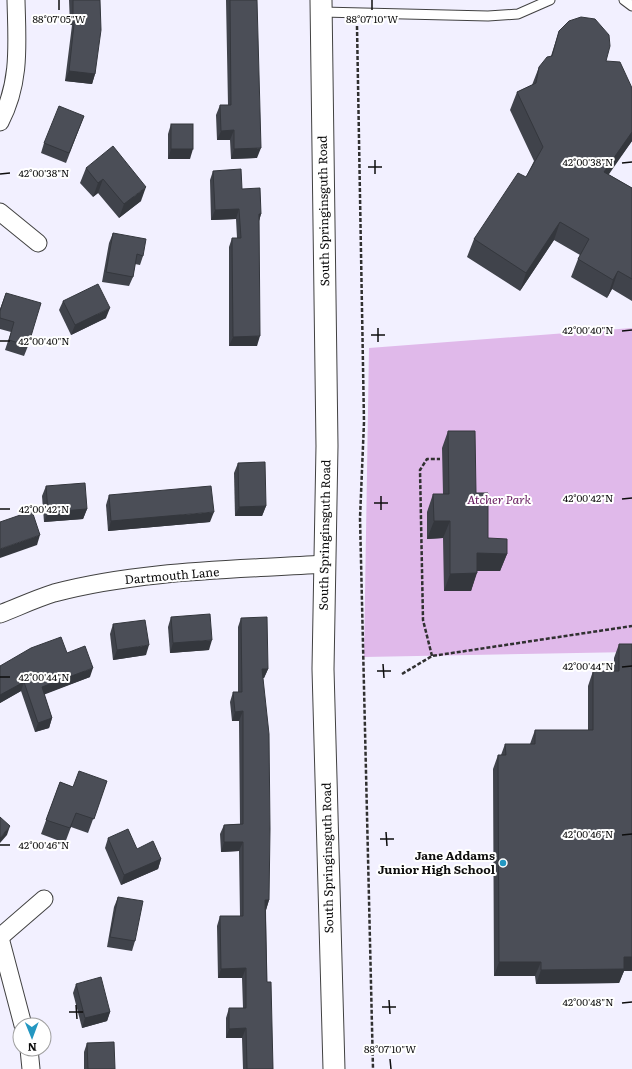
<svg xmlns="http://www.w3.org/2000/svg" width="632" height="1069" font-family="Literata,serif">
  <rect width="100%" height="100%" fill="#f2f0ff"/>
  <path fill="#e0b9ea" d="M632,328V652L364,657L369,348Z"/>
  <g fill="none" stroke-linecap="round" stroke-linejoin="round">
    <g stroke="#414141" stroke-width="11">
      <g id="service">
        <path d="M624,0L632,6"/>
        <path d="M322,12L488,16L518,14L550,0"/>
      </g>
    </g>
    <g stroke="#414141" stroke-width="19">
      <g id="minor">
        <path d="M0,122C21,82 17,43 16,0"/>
        <path d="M0,212L38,243"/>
        <path d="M0,614C18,607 35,599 54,593C141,570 234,570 324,564"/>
        <path d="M0,937L44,899"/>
        <path d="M0,938L23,1025"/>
        <path d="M29,1049L31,1069"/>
      </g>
    </g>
    <g stroke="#414141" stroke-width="23">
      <path id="tertiary" d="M321,0L327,446L323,669L334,1069"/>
    </g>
    <g stroke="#303030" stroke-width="2.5" stroke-dasharray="4 2" stroke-linecap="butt">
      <path d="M357,26L364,422L360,518L373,1069"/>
      <path d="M432,656L423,620L420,470L427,459H440"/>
      <path d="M402,674L432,656L632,626"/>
    </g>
    <use href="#service" stroke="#fff" stroke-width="9"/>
    <use href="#minor" stroke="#fff" stroke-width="17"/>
    <use href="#tertiary" stroke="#fff" stroke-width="21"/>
  </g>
  <g fill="#40434b">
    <path d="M69,0H100L95,74L92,84L65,81L72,25H70Z"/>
    <path d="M226,0H257V158L231,159L230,140H217L216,115L220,105H228Z"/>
    <path d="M559,31L606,61L632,88V141L608,174L632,188V301L612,289L607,298L571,277L578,259L580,255L554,240L520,291L467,257L474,239L526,177L534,161L510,110L517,92L532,85L539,67L551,56Z"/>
    <path d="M84,116L66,163L41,153L44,143Z"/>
    <path d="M171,124L190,159H168V134Z"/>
    <path d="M86,168L141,201L119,218L98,193L93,197L80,183Z"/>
    <path d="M213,171L242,189L261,214L259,221L257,346H229V247L232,238H237L236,219L211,220L210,180Z"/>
    <path d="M113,233L143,256L140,265L135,264L133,277L129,286L102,282L109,243Z"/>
    <path d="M6,293L28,346L24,356L5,350L11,332L0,329V309Z"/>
    <path d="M63,301L106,318L71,335L59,310Z"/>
    <path d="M448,431L476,493L488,538L507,554L500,571H477L471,591H444L443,538L427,539V512L433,494H443L442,448Z"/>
    <path d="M238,463L266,506L262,516H235L234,473Z"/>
    <path d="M46,486L87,509L83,519L44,522L42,496Z"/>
    <path d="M109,495L210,522L108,531L106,505Z"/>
    <path d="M171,617L209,650L170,653L168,627Z"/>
    <path d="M241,618L268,669L264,678H263L269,900L266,910L267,982L273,1069H243L242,1038H226V1018L229,1008H243L242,978H218L217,926L220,916H240L239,851L221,852L220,834L224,825L240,824L239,721H232L230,702L233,692H238V627Z"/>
    <path d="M113,624L146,655L113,660L110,634Z"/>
    <path d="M619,644H632V971H624L619,983L536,984L535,976H494L493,769L498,755H501L505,744H530L535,730H588V686L593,671H614V658Z"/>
    <path d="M67,653L90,677L44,694L52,718L49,728L35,732L21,691L0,703V666Z"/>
    <path d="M107,781L88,833L71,827L65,843L41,834L60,782L73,787Z"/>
    <path d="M108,838L137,849L161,859L158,869L121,885L105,848Z"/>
    <path d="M118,897L135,941L132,951L107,947L114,907Z"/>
    <path d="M76,984L110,1012L107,1021L82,1028L73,993Z"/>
    <path d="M87,1043L115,1069H84V1052Z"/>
  </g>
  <g fill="#34373d">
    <path d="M73,15H75L72,25H70Z"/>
    <path d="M69,71L95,74L92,84L65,81Z"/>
    <path d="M234,130L230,140H217L221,131Z"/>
    <path d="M632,132V141L598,190L604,172Z"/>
    <path d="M261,148L257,158L231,159L234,149Z"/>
    <path d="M171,149H193L190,159H168Z"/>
    <path d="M103,179L98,193L93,197L98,183Z"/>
    <path d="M146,187L141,201L119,218L124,204Z"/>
    <path d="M239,209L236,219L211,220L215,210Z"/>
    <path d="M259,214H261L258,224Z"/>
    <path d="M560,222L554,240L520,291L526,273Z"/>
    <path d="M618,271L612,289L607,298L613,280Z"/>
    <path d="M110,308L106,318L71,335L75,325Z"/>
    <path d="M260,336L257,346H229L233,337Z"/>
    <path d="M266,506L262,516H235L239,507Z"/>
    <path d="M87,509L83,519L44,522L48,512Z"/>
    <path d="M214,512L210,522L108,531L111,521Z"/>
    <path d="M434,521H450L443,538L427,539Z"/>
    <path d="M40,535L37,545L0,558V549Z"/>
    <path d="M477,553L507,554L500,571H471Z"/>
    <path d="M477,573L471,591H444L450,574Z"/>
    <path d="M212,640L209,650L170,653L173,643Z"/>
    <path d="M149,645L146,655L113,660L117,650Z"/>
    <path d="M93,668L90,677L38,697L42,687Z"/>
    <path d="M262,669H268L264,678H259Z"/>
    <path d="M24,682L21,691L0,703V695Z"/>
    <path d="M243,711L239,721H232L235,712Z"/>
    <path d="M52,718L49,728L35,732L38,723Z"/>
    <path d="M10,826L7,835L0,843V838Z"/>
    <path d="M224,842H243L239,851L221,852Z"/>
    <path d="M161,859L158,869L121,885L124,875Z"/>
    <path d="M265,900H269L266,910Z"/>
    <path d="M624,957H632V971H624L619,983L536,984L541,970Z"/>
    <path d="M499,962H541L535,976H494Z"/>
    <path d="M246,968L242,978H218L221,969Z"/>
    <path d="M110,1012L107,1021L82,1028L85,1018Z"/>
    <path d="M246,1028L242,1038H226L229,1029Z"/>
  </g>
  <g fill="#4b4e57" stroke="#34373d">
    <path d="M73,0H100L101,30L95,74L69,71L75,15H73Z"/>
    <path d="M230,0H257L261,148L234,149V130L221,131L220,105H231Z"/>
    <path d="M581,17L595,19L609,35L610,46L606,61L620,62L632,88V132L604,172L632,188V279L618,271L613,280L578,259L589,239L560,222L526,273L474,239L518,173L526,177L543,147L517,92L536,83L539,67L547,57L552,56L559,31L569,21Z"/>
    <path d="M59,106L84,116L69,153L44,143Z"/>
    <rect x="171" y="124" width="22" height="25"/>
    <path d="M113,146L146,187L124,204L103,179L98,183L86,168Z"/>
    <path d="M241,169L242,189L260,188L261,214H259L260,336L233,337L232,238H241L239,209L215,210L213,171Z"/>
    <path d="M113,233L146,239L143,256L137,254L133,277L106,272Z"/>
    <path d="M98,284L110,308L75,325L63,301Z"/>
    <path d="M6,293L41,303L28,346L9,340L14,322L0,318V311Z"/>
    <path d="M448,431H475L476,493H488V538L507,539V554L477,553V573L450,574V521H434L433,494H449Z"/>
    <path d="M265,462L266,506L239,507L238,463Z"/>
    <path d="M85,483L87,509L48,512L46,486Z"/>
    <path d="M211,486L214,512L111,521L109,495Z"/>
    <path d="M32,511L40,535L0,549V522Z"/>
    <path d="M210,614L212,640L173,643L171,617Z"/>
    <path d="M267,617L268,669H262L269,734L270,829L269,900H265L267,982H271L273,1069H247L246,1028L229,1029V1008H246V968L221,969L220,916H243V842H224V825L243,824V711L235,712L233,692H242L241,618Z"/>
    <path d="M145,620L149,645L117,650L113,624Z"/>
    <path d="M61,637L67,653L85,646L93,668L42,687L52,718L38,723L24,682L0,695V666L31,648Z"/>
    <path d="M619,644H632V957H624V969L541,970V962H499L498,755H506L505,744H535V730H593V671H619Z"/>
    <path d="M79,771L107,781L94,819L76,813L70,828L46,820L60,782L73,787Z"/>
    <path d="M0,817L10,826L0,838Z"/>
    <path d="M128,829L137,849L153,841L161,859L124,875L108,838Z"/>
    <path d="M118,897L143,901L135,941L110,937Z"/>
    <path d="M101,977L110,1012L85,1018L76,984Z"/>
    <path d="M114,1042L115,1069H88L87,1043Z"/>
  </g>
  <path fill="none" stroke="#0e0e0e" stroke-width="1.5" d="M59,0V10M372,0V10M375,160V174M622,163L632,162M368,167H382M0,174L10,173M378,328V342M622,331L632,330M371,335H385M0,341H10M381,496V510M622,499L632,498M374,503H388M0,509H10M383,664L384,678M622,667L632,666M377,671H391M0,677H10M386,832L387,846M622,835L632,834M380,839H394M0,845H10M389,1000L390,1014M622,1003L632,1002M76,1005L77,1019M382,1007H396M69,1012H83M390,1059L391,1069"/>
  <circle fill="#2397c1" stroke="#fff" stroke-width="1.5" cx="503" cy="863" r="4"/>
  <g text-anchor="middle" stroke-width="4" stroke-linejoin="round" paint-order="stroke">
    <g font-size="12" fill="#0e0e0e" stroke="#fff">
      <text transform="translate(324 211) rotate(-91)" y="4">South Springinsguth Road</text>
      <text transform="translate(325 535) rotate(-89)" y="4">South Springinsguth Road</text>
      <text transform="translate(172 576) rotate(-5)" y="4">Dartmouth Lane</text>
      <text transform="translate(328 858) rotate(-91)" y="4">South Springinsguth Road</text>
    </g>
    <g font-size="12" font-style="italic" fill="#681d60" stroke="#fff">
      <text x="499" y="504">Atcher Park</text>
    </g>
    <g font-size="12" font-weight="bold" fill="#0e0e0e" stroke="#fff" text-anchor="end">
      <text x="495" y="860">Jane Addams<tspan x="495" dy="14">Junior High School</tspan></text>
    </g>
  </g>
  <g font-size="10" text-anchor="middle" fill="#0e0e0e" stroke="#fff" stroke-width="4" stroke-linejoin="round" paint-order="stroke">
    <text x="59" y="23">88°07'05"W</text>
    <text x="372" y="23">88°07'10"W</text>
    <text x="588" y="166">42°00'38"N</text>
    <text x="44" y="177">42°00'38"N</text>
    <text x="588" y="334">42°00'40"N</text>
    <text x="44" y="345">42°00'40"N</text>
    <text x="588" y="502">42°00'42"N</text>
    <text x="44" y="513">42°00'42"N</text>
    <text x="588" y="670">42°00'44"N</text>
    <text x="44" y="681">42°00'44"N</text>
    <text x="588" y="838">42°00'46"N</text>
    <text x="44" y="849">42°00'46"N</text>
    <text x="588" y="1006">42°00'48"N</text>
    <text x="390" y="1053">88°07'10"W</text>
  </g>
  <g transform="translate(32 1037) rotate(179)"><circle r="19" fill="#ffffff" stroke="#9f9f9f"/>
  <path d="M0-3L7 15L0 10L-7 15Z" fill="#2397c1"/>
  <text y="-6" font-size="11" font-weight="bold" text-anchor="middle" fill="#0e0e0e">N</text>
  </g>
</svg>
